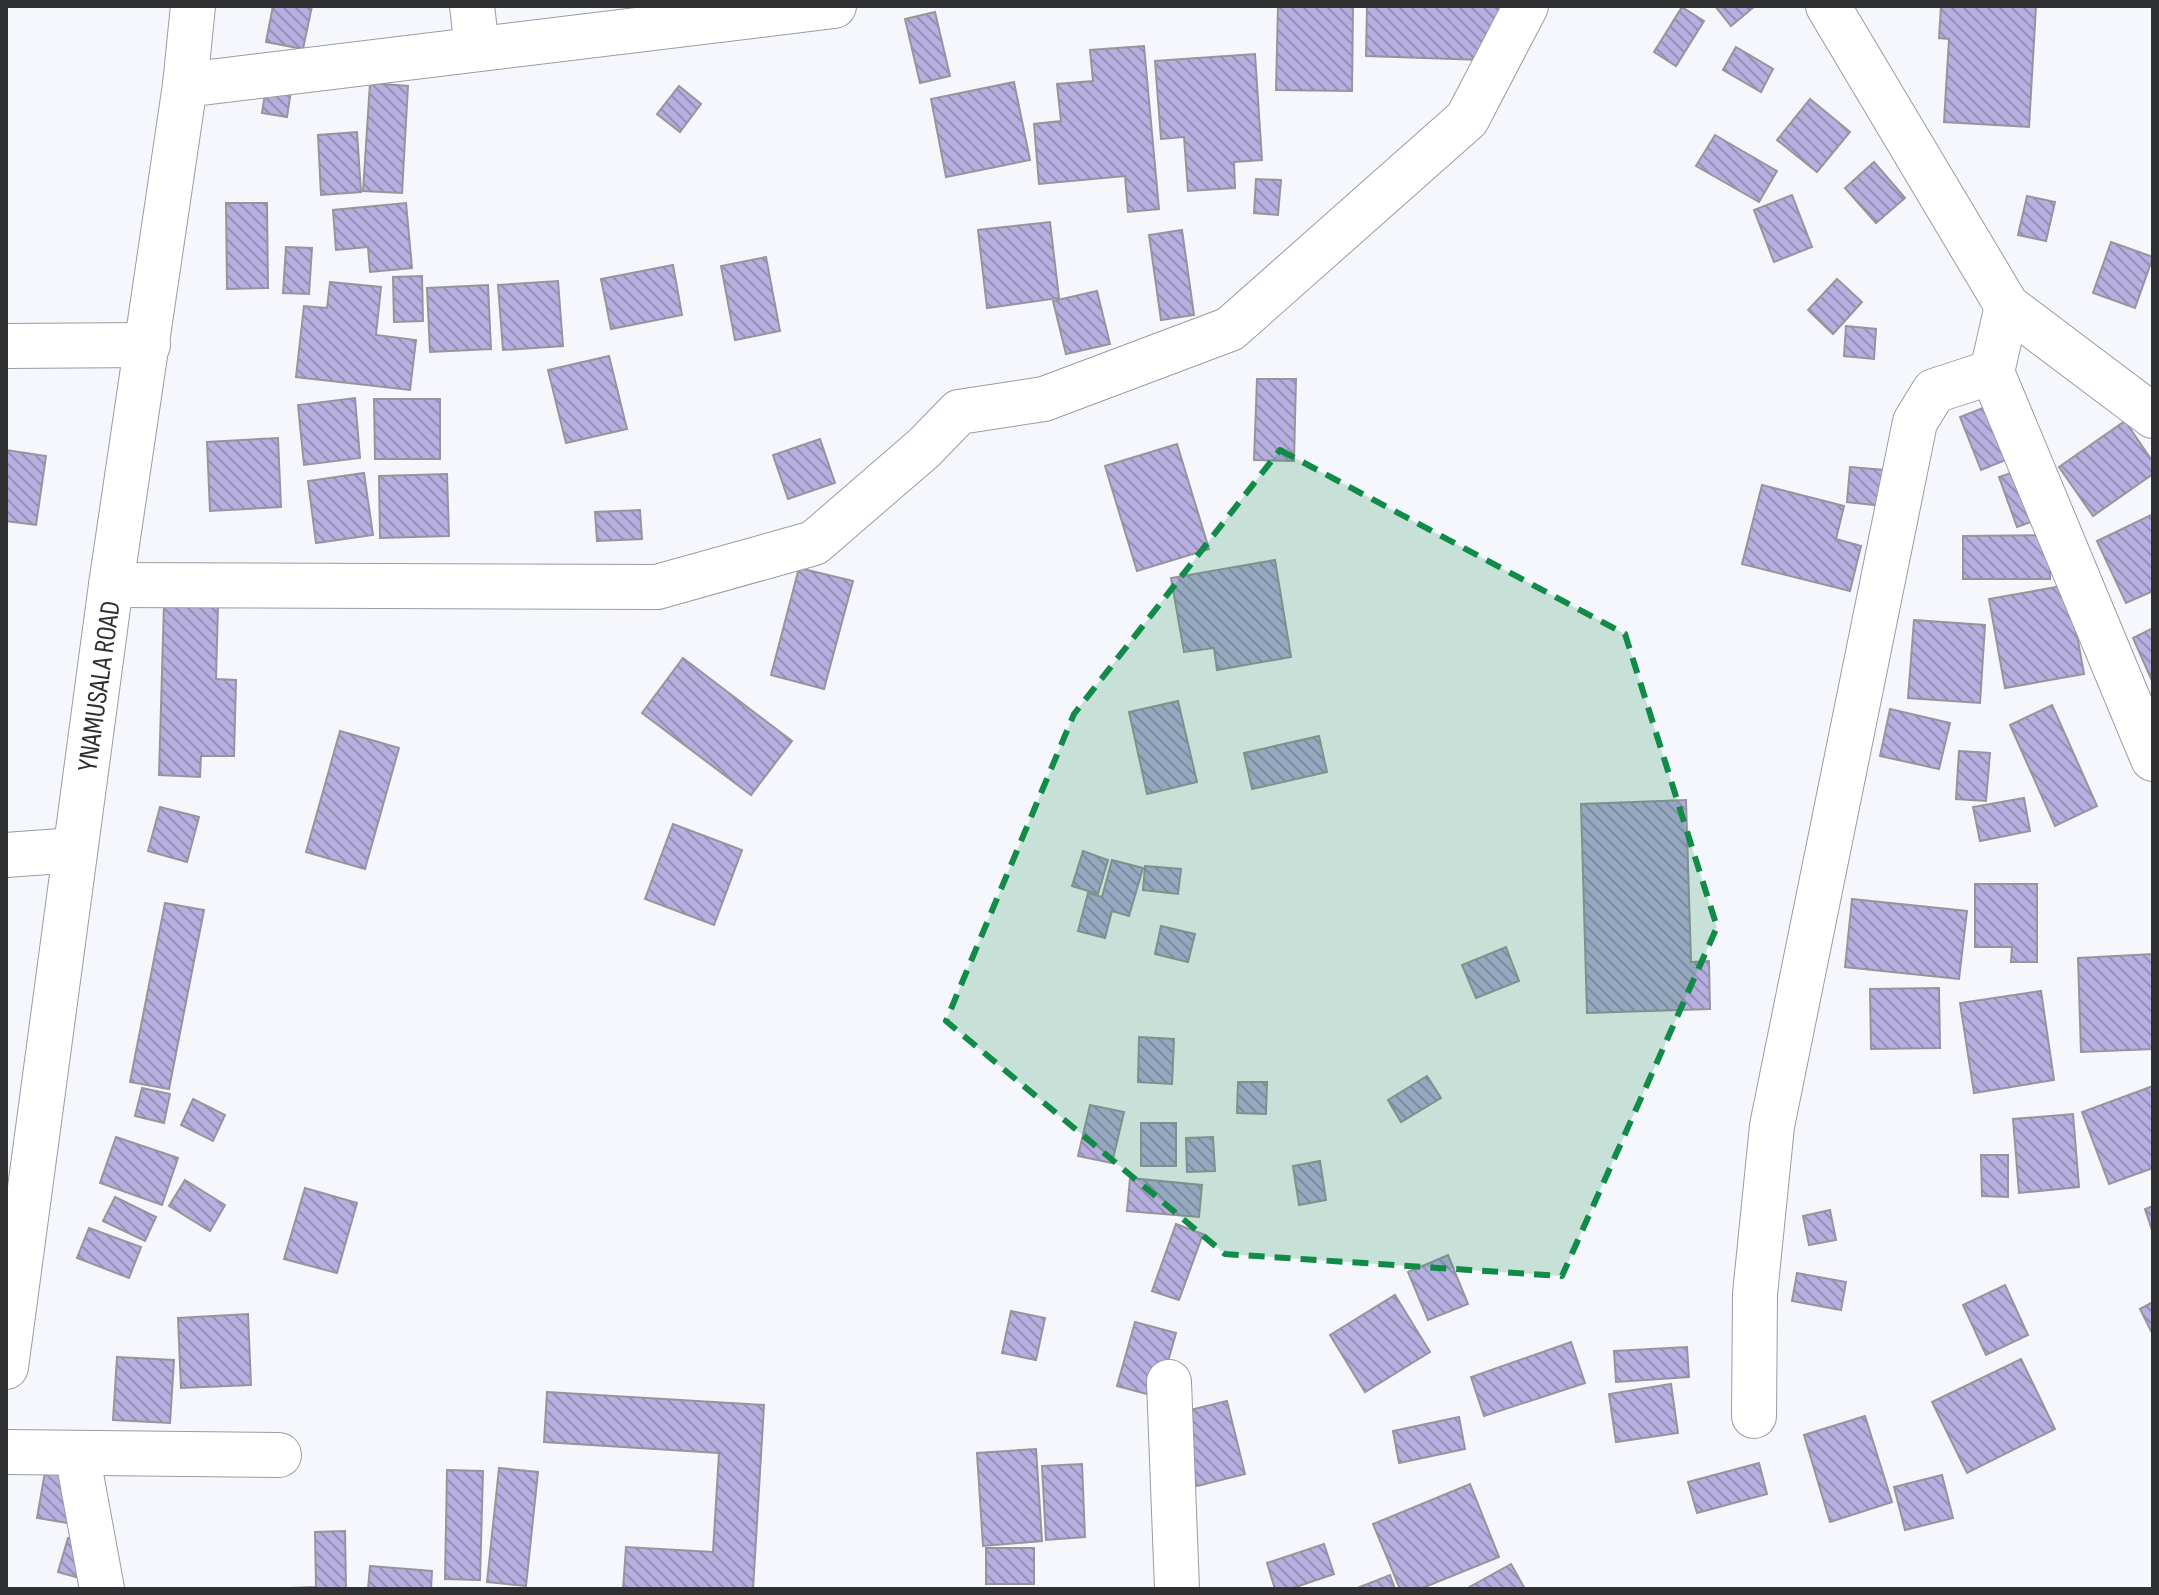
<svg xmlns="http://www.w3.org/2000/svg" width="2159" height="1595" font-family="'Sofia Sans Condensed',sans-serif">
  <defs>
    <pattern id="building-back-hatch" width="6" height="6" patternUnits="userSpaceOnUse" patternTransform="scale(2)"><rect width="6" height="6" fill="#b7afdf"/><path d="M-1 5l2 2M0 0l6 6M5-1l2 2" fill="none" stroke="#958fb5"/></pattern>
  </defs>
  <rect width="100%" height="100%" fill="#f5f7fd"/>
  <g fill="url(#building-back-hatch)" stroke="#96959b" stroke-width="2">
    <path d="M273,6H312L303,49L266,42Z"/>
    <path d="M1278,6H1353L1352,91L1276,90Z"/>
    <path d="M1367,6H1514L1512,61L1366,56Z"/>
    <path d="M1715,6H1755L1731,26Z"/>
    <path d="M1941,6H2036L2029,127L1944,122L1949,39L1939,38Z"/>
    <path d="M1682,7L1704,21L1676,66L1654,52Z"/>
    <path d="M935,12L950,76L920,83L905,19Z"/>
    <path d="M1144,46L1159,209L1128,212L1125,176L1039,184L1034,124L1061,121L1057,84L1093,81L1090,50Z"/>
    <path d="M1736,47L1773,69L1761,92L1723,70Z"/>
    <path d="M1255,54L1262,160L1234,162L1235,188L1188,191L1184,137L1161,139L1155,61Z"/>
    <path d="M1014,82L1030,160L946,177L931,99Z"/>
    <path d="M370,83L408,86L402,193L363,191Z"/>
    <path d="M679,86L701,104L680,132L657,114Z"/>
    <path d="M266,87L291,90L287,117L262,113Z"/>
    <path d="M1810,99L1850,132L1817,172L1777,140Z"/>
    <path d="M357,132L361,192L321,195L318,135Z"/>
    <path d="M1715,135L1777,171L1759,202L1696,166Z"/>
    <path d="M1874,162L1905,198L1876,223L1845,188Z"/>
    <path d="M1256,179L1281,180L1278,215L1254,213Z"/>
    <path d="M1792,195L1812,247L1774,262L1754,210Z"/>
    <path d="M2027,196L2055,202L2046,241L2018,235Z"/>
    <path d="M226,203H267L268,288L227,289Z"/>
    <path d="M406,203L412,268L370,272L368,247L336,250L333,210Z"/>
    <path d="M1050,222L1059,298L987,308L978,230Z"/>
    <path d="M1182,230L1194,315L1161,320L1149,235Z"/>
    <path d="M2111,242L2153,257L2135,308L2093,293Z"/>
    <path d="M286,247L312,248L309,294L283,293Z"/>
    <path d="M766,257L780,331L735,340L721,266Z"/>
    <path d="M673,265L682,315L611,329L601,279Z"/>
    <path d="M422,276L423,321L394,322L393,277Z"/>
    <path d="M1837,279L1862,302L1833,334L1808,310Z"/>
    <path d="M558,281L563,346L503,350L498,285Z"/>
    <path d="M330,282L381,287L376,335L416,340L410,390L296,377L304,306L327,308Z"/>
    <path d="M488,285L491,349L430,352L427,288Z"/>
    <path d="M1097,291L1110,344L1066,354L1053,301Z"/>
    <path d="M1846,326L1876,329L1874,359L1844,356Z"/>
    <path d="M609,356L627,429L566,443L548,370Z"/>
    <path d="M1257,379H1296L1294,461L1254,460Z"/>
    <path d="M355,398L360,458L304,465L298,405Z"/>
    <path d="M2008,398L2028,451L1981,470L1960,417Z"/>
    <path d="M374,399H440V459H375Z"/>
    <path d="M2125,421L2153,462V474L2093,516L2059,467Z"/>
    <path d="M278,438L281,507L210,511L207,442Z"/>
    <path d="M820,439L835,483L788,499L773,455Z"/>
    <path d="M1177,444L1209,549L1137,571L1105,466Z"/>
    <path d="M6,450L46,456L36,525L6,521Z"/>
    <path d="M2036,464L2054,514L2017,527L1999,477Z"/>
    <path d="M1850,467L1896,471L1892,507L1847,502Z"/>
    <path d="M364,473L373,535L316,543L308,481Z"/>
    <path d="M447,474L449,536L380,538L379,476Z"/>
    <path d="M1762,485L1844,506L1836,539L1861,546L1850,591L1742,564Z"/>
    <path d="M640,510L642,539L597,541L595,512Z"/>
    <path d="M2153,514V591L2126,603L2097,541Z"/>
    <path d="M2050,535V579H1963V536Z"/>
    <path d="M1275,560L1291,657L1217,670L1214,648L1184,652L1171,578Z"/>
    <path d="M799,568L853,581L824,689L771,675Z"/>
    <path d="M2068,585L2084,674L2005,688L1989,599Z"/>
    <path d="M164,604L218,606L216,679L236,680L234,756H201L200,777L159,775Z"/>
    <path d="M1914,620L1985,625L1980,703L1908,698Z"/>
    <path d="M2153,628V683L2133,638Z"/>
    <path d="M683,658L792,741L751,795L642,713Z"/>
    <path d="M1178,701L1197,782L1147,794L1129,712Z"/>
    <path d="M2052,705L2097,806L2055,826L2010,725Z"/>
    <path d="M1890,709L1950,723L1939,769L1880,756Z"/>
    <path d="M340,731L399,748L365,869L306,852Z"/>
    <path d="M1319,736L1327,772L1252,789L1244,753Z"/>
    <path d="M1959,751L1990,753L1986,801L1956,799Z"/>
    <path d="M2024,798L2030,831L1980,841L1973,807Z"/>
    <path d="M1686,800L1691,962L1709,961L1710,1009L1587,1013L1581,804Z"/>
    <path d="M160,807L199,817L187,862L148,851Z"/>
    <path d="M673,824L742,850L714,925L645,899Z"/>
    <path d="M1083,851L1108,860L1098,894L1072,886Z"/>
    <path d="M1112,860L1143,868L1129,916L1112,911L1105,938L1078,931L1088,893L1102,897Z"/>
    <path d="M1145,866L1181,869L1178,894L1143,890Z"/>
    <path d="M1975,884H2037V962H2011L2012,947H1975Z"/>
    <path d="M1852,899L1967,911L1959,979L1845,967Z"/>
    <path d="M165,903L204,910L169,1089L130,1082Z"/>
    <path d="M1161,926L1195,934L1188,962L1155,954Z"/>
    <path d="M1506,947L1519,981L1476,998L1462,965Z"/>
    <path d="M2153,954V1049L2081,1052L2078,958Z"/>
    <path d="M1939,988L1940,1048L1871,1049L1870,989Z"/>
    <path d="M2041,991L2054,1080L1974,1093L1960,1003Z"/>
    <path d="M1139,1037L1174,1039L1172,1084L1138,1082Z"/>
    <path d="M1427,1076L1441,1098L1401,1122L1388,1100Z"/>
    <path d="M1238,1082H1267L1266,1114L1237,1113Z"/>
    <path d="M2153,1086V1168L2109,1184L2082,1112Z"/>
    <path d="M142,1088L170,1094L164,1123L135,1116Z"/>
    <path d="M193,1099L225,1115L213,1141L181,1125Z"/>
    <path d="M1090,1105L1124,1112L1112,1163L1078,1156Z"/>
    <path d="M2073,1114L2079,1187L2019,1193L2013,1119Z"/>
    <rect x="1141" y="1123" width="35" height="43"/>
    <path d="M116,1137L178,1158L162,1205L100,1183Z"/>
    <path d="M1213,1137L1215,1171L1187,1172L1186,1138Z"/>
    <path d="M1981,1155H2008V1197L1982,1196Z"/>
    <path d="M1320,1161L1326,1200L1299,1205L1293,1166Z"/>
    <path d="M1130,1178L1202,1185L1199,1217L1127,1211Z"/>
    <path d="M185,1180L225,1205L210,1231L169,1206Z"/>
    <path d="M305,1188L357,1203L337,1273L284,1259Z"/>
    <path d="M115,1197L156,1217L145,1241L103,1221Z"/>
    <path d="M2153,1206V1233L2145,1209Z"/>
    <path d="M1830,1210L1836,1240L1809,1245L1803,1216Z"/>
    <path d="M1176,1224L1203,1234L1179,1300L1152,1291Z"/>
    <path d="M89,1228L141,1247L129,1278L77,1258Z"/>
    <path d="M1448,1255L1468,1304L1428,1320L1408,1272Z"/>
    <path d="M1797,1273L1846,1282L1841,1310L1792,1301Z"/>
    <path d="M2005,1285L2028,1335L1986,1355L1963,1305Z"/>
    <path d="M1395,1295L1430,1352L1365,1392L1330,1335Z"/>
    <path d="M2153,1302V1335L2140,1309Z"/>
    <path d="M1011,1311L1045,1318L1036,1360L1002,1353Z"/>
    <path d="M248,1314L251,1385L181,1388L178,1318Z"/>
    <path d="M1135,1322L1176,1333L1158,1397L1117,1386Z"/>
    <path d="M1571,1342L1585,1383L1484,1416L1471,1377Z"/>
    <path d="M1687,1347L1689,1377L1616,1382L1614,1351Z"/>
    <path d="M117,1357L174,1360L170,1423L113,1420Z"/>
    <path d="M2021,1359L2055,1429L1967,1473L1932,1402Z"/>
    <path d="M1671,1384L1678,1433L1616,1442L1609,1394Z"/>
    <path d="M547,1392L764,1405L753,1589H623L626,1547L713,1552L719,1453L544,1442Z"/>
    <path d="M1227,1401L1245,1474L1197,1486L1178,1413Z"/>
    <path d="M1865,1416L1892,1502L1830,1522L1804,1435Z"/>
    <path d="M1459,1417L1465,1449L1399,1463L1393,1431Z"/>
    <path d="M1036,1449L1042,1541L983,1546L977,1453Z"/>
    <path d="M1759,1463L1767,1494L1697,1513L1688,1482Z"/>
    <path d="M1082,1464L1085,1537L1046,1540L1042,1466Z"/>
    <path d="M499,1468L538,1472L526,1586L487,1582Z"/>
    <path d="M447,1470L483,1471L480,1580L445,1579Z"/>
    <path d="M45,1472L75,1477L68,1523L37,1518Z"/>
    <path d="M1942,1475L1953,1518L1905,1530L1894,1487Z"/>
    <path d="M1470,1484L1499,1557L1420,1589H1400L1373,1524Z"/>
    <path d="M345,1531L346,1589H263L316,1587L315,1532Z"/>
    <path d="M68,1538L92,1545L83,1579L58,1572Z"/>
    <path d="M1324,1544L1334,1574L1290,1589H1275L1267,1563Z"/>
    <rect x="986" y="1548" width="48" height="36"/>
    <path d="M1511,1564L1525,1589H1466Z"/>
    <path d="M370,1566L432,1571L431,1589H368Z"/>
    <path d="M1390,1575L1395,1589H1355Z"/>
  </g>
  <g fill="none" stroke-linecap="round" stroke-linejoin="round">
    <g stroke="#999ca1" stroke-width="46">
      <g id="minor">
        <path d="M472,6L477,49"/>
        <path d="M1828,6L2007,306L2153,416"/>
        <path d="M185,85L834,6"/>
        <path d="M2007,306L1992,372L2153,759"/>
        <path d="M6,346L148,345"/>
        <path d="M111,585L657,587L814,543L924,448L959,412L1044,399L1230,329L1467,119L1526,6"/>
        <path d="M6,855L75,850"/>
        <path d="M1169,1382L1177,1589"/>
        <path d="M1754,1416L1755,1294L1772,1126L1915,422L1934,391L1992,372"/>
        <path d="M6,1452L279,1455"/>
        <path d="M77,1453L102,1589"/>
      </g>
    </g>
    <g stroke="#999ca1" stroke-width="46">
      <path id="secondary" d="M6,1367L111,585L185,85L193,6"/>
    </g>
    <use href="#minor" stroke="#fff" stroke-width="44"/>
    <use href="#secondary" stroke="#fff" stroke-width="44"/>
  </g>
  <path fill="#118b47" fill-opacity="0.2" stroke="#118b47" stroke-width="6" stroke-dasharray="16 10" stroke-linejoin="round" d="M1280,450L1625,634L1717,927L1562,1276L1225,1254L946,1021L1074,714Z"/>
  <g text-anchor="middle" stroke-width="7" stroke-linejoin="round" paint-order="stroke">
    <g font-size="28" fill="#2f3032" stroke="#fff">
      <text transform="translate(98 686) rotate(-82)" y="10">YNAMUSALA ROAD</text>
    </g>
  </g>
  <rect width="2159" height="1595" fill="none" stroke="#2f3032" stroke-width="16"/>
</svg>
